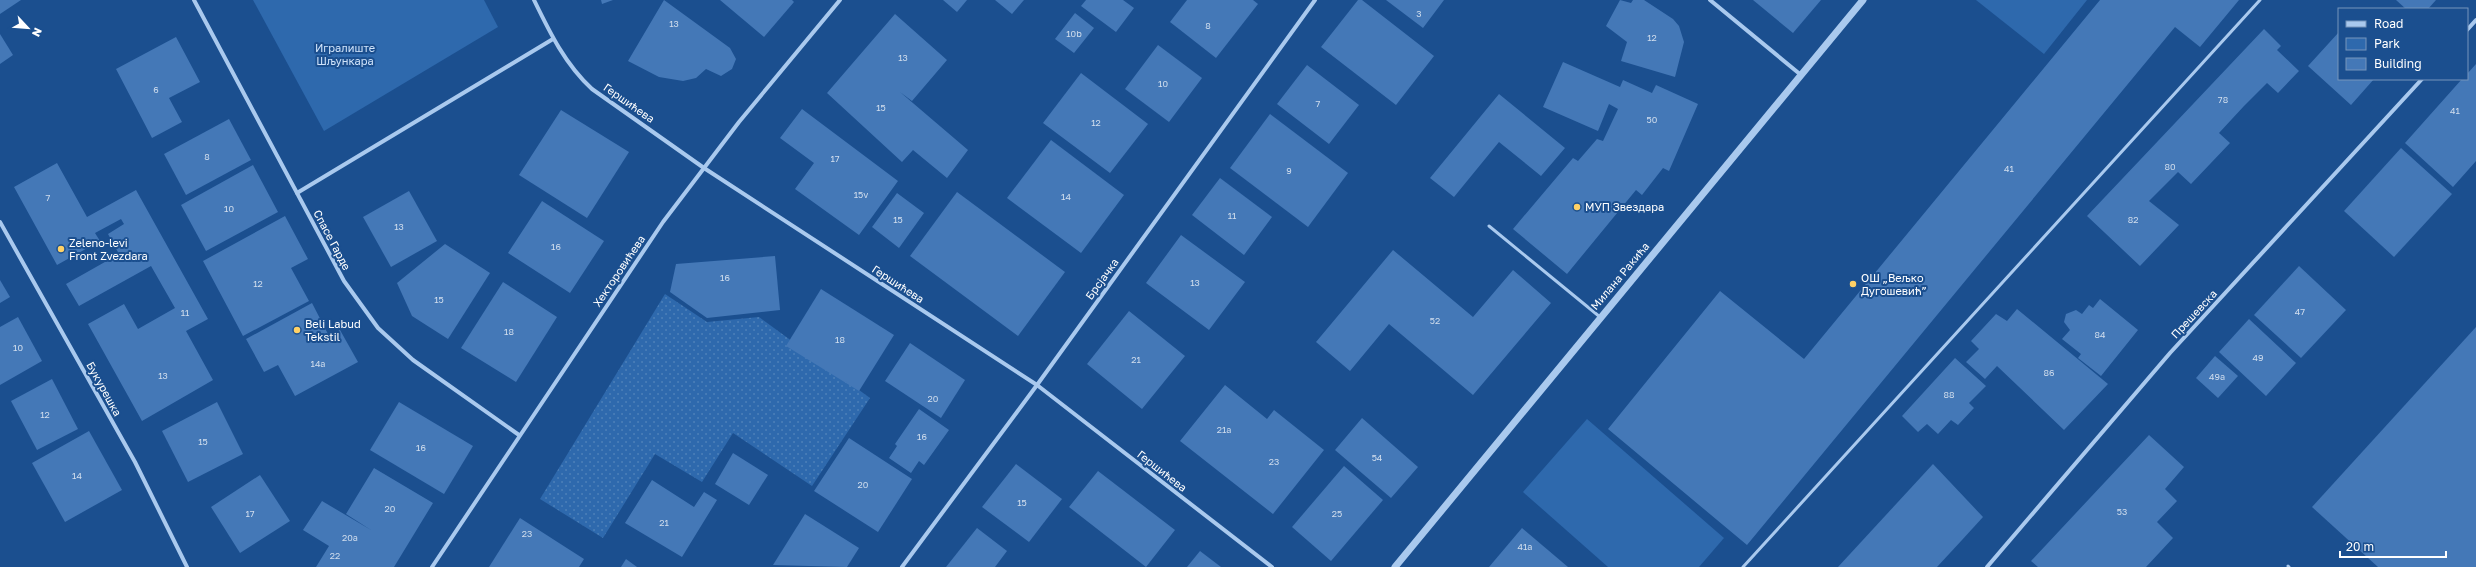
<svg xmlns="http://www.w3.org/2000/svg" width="2476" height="567" font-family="'Golos Text',sans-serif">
  <defs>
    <pattern id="grass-dots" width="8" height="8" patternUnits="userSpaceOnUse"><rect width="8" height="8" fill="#2e69ad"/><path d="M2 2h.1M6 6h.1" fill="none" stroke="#4d80b9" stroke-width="1.8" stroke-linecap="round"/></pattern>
  </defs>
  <rect width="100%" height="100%" fill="#1b4f8f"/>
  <path fill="url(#grass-dots)" d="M665,294L707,322L759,317L870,398L812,486L733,433L702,482L655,454L603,538L540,499Z"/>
  <g fill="#2e69ad">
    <path d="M253,0H484L498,27L324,131Z"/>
    <path d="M1976,0H2087L2044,54Z"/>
    <path d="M1587,419L1724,538L1699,567H1608L1523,492Z"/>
  </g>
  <g fill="#4478b7">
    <path d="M0,0H21L0,14Z"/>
    <path d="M601,0H613L602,4Z"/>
    <path d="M664,0L730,48L736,59L732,69L721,76L706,69L696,78L683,81L659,77L628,61Z"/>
    <path d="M720,0H792L794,2L764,37Z"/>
    <path d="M943,0H967L957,12Z"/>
    <path d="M995,0H1024L1012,14Z"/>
    <path d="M1086,0H1123L1134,8L1116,32L1081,6Z"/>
    <path d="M1187,0H1253L1258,4L1216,58L1170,22Z"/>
    <path d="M1358,0H1362L1434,56L1396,105L1321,47Z"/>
    <path d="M1386,0H1444L1423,28Z"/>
    <path d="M1620,0L1631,3L1633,0H1644L1673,19L1679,26L1684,42L1675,77L1621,61L1627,42L1606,26Z"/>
    <path d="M1753,0H1821L1793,33Z"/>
    <path d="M2100,0H2239L2200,47L2175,27L1747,545L1608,429L1720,291L1804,359Z"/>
    <path d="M2396,0H2436L2428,9H2406Z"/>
    <path d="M1075,13L1094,28L1074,53L1055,39Z"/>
    <path d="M895,14L947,60L912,101L900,92L968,150L947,178L913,150L902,162L827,93Z"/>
    <path d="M2264,29L2281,46L2277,50L2299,71L2278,93L2267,83L2244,106L2219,133L2230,143L2191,184L2178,172L2149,201L2179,225L2140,266L2087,216Z"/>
    <path d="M2339,32V79H2374L2351,105L2308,66Z"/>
    <path d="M0,34L13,55L0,64Z"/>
    <path d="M176,37L200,82L169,98L182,122L152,138L116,69Z"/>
    <path d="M1158,45L1202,78L1169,122L1125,89Z"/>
    <path d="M1563,62L1620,87L1623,80L1652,93L1656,85L1698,104L1669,171L1663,168L1642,195L1636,190L1567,274L1513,229L1573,158L1578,161L1597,139L1603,141L1618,109L1609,104L1598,131L1543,107Z"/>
    <path d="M2476,64V161L2453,187L2405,143L2462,79H2467V74Z"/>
    <path d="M1307,65L1359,105L1329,144L1277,104Z"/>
    <path d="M1081,73L1148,124L1110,173L1043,123Z"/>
    <path d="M1499,94L1565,148L1541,176L1499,142L1454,197L1430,178Z"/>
    <path d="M802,109L898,181L859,235L795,189L814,163L780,138Z"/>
    <path d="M561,110L629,152L587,218L519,175Z"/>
    <path d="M1270,114L1348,173L1308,227L1230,168Z"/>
    <path d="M229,119L251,160L186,195L164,154Z"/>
    <path d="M1051,140L1124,195L1081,253L1007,198Z"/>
    <path d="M2401,148L2452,194L2394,257L2344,211Z"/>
    <path d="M57,163L87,217L136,190L208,319L186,331L213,380L142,421L88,324L124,304L138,329L175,308L151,266L79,306L66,284L119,254L108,234L124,224L121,219L95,233L100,241L57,265L14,187Z"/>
    <path d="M253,165L278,212L206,251L181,205Z"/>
    <path d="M1220,178L1272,217L1244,255L1192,215Z"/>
    <path d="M409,191L437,241L391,267L363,217Z"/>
    <path d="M957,192L1065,272L1018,336L910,256Z"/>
    <path d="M897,193L924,213L899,248L872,227Z"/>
    <path d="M542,201L604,241L570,293L508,253Z"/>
    <path d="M285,216L308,259L291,268L309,301L243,336L203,261Z"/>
    <path d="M1181,235L1245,282L1209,330L1146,283Z"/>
    <path d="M445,244L490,273L448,339L412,316L397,283Z"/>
    <path d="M1393,250L1473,317L1513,270L1551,303L1473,395L1389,324L1350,371L1316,342Z"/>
    <path d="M775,256L780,310L707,318L670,292L676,264Z"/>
    <path d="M2299,266L2346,310L2301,358L2254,315Z"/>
    <path d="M0,280L10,297L0,303Z"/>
    <path d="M503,282L557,317L516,382L461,348Z"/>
    <path d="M821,289L894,335L859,391L786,346Z"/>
    <path d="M2100,299L2138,330L2101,376L2078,358L2081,354L2062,339L2070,330L2064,322L2066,314L2076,310L2082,314L2089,305L2093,308Z"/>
    <path d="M312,303L329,336L340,330L358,362L295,396L278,365L264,372L246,339Z"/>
    <path d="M2017,309L2108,384L2064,430L1997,366L1985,379L1966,362L1979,349L1971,341L1996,314L2007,321Z"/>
    <path d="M1129,311L1185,356L1142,409L1087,364Z"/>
    <path d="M18,317L42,361L0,385V327Z"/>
    <path d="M2249,319L2296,363L2266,396L2219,352Z"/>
    <path d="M2476,327V567H2378L2312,507Z"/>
    <path d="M910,343L965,380L941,418L885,381Z"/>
    <path d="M2215,356L2238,376L2218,398L2196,378Z"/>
    <path d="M1955,358L1986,386L1969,403L1974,408L1958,425L1951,420L1938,434L1927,424L1918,432L1902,416Z"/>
    <path d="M52,379L78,429L37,450L11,401Z"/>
    <path d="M1225,385L1267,419L1274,410L1324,450L1273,514L1180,441Z"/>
    <path d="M217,402L243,454L188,482L162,431Z"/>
    <path d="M399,402L473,446L444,494L370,450Z"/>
    <path d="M919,409L949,430L924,465L919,461L911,473L889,458L897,446L895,444Z"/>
    <path d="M1362,418L1418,467L1391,498L1335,450Z"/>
    <path d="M89,431L122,490L65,522L32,463Z"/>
    <path d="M2149,435L2184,467L2165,489L2177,501L2157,522L2173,538L2146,567H2038L2031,561Z"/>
    <path d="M849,438L912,479L878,532L814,491Z"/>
    <path d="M733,453L768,475L749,505L715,484Z"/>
    <path d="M1016,464L1062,499L1029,542L982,507Z"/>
    <path d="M1933,464L1983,517L1962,540L1937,567H1838Z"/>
    <path d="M1344,466L1383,500L1331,561L1292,527Z"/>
    <path d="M374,468L433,503L394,567H316L329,546L303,530L322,501L371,530L346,514Z"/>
    <path d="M1098,471L1175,530L1146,567L1069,507Z"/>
    <path d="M260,475L290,521L240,553L211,507Z"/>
    <path d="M652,480L694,507L704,492L717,500L682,557L625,523Z"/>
    <path d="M805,514L859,548L847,567L773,565Z"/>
    <path d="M520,518L584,559L579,567H489Z"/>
    <path d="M977,528L1007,551L995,567H946Z"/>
    <path d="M1522,528L1568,567H1489Z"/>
    <path d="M1200,551L1221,567H1187Z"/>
    <path d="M626,559L637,567H621Z"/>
  </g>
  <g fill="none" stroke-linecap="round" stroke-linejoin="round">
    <g stroke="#a9c9ee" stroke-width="3">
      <path d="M1489,226L1600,317"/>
      <path d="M2288,566L2289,567"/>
      <path d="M1743,567L2260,0"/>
    </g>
    <g stroke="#a9c9ee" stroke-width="4">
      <path d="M194,0L344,281L378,328L413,360L519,435"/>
      <path d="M534,0C550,33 565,64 592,89L704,168L1037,385L1272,567"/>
      <path d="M1710,0L1801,75"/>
      <path d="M2467,30L2476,20"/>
      <path d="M297,193L553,39"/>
      <path d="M0,222L135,462L187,567"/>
      <path d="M432,567L663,222L739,122L840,0"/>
      <path d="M902,567L1037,385L1315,0"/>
      <path d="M1987,567L2170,353L2422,79"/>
    </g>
    <path stroke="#a9c9ee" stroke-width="7" d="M1395,567L1863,0"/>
  </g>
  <g fill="#ffd166" stroke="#1b4f8f" stroke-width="1.5">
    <circle cx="1577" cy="207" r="4"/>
    <circle cx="61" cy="249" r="4"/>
    <circle cx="1853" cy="284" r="4"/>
    <circle cx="297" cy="330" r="4"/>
  </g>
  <g text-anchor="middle" stroke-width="4" stroke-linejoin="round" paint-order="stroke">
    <g font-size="9" fill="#d0dded">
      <text x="1419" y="17">3</text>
      <text x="674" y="27">13</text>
      <text x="1208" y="29">8</text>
      <text x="1074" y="37">10b</text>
      <text x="1652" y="41">12</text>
      <text x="903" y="61">13</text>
      <text x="1163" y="87">10</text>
      <text x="156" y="93">6</text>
      <text x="2223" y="103">78</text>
      <text x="1318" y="107">7</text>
      <text x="881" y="111">15</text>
      <text x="2455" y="114">41</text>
      <text x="1652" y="123">50</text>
      <text x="1096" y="126">12</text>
      <text x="207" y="160">8</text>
      <text x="835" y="162">17</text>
      <text x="2170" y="170">80</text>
      <text x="2009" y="172">41</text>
      <text x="1289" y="174">9</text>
      <text x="861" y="198">15v</text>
      <text x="1066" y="200">14</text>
      <text x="48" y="201">7</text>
      <text x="229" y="212">10</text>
      <text x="1232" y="219">11</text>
      <text x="898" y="223">15</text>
      <text x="2133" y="223">82</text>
      <text x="399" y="230">13</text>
      <text x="556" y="250">16</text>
      <text x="725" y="281">16</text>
      <text x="1195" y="286">13</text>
      <text x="258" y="287">12</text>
      <text x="439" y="303">15</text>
      <text x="2300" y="315">47</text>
      <text x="185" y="316">11</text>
      <text x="1435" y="324">52</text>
      <text x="509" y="335">18</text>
      <text x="2100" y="338">84</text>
      <text x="840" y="343">18</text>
      <text x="18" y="351">10</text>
      <text x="2258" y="361">49</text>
      <text x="1136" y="363">21</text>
      <text x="318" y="367">14a</text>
      <text x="2049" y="376">86</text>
      <text x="163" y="379">13</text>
      <text x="2217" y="380">49a</text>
      <text x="1949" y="398">88</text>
      <text x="933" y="402">20</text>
      <text x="45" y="418">12</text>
      <text x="1224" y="433">21a</text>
      <text x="922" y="440">16</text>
      <text x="203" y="445">15</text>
      <text x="421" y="451">16</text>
      <text x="1377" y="461">54</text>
      <text x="1274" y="465">23</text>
      <text x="77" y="479">14</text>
      <text x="863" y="488">20</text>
      <text x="1022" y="506">15</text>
      <text x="390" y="512">20</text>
      <text x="2122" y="515">53</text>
      <text x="250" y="517">17</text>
      <text x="1337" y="517">25</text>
      <text x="664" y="526">21</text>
      <text x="527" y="537">23</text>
      <text x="350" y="541">20a</text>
      <text x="1525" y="550">41a</text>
      <text x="335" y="559">22</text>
    </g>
    <g font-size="11" fill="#cfe3fa" stroke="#1b4f8f">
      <text x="345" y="52">Игралиште<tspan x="345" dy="13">Шљункара</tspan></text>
    </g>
    <g font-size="11" fill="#fff" stroke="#1b4f8f">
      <text transform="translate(629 103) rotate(35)" y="4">Гершићева</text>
      <text transform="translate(332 240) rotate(62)" y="4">Спасе Гарде</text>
      <text transform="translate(619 271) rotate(-56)" y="4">Хекторовићева</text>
      <text transform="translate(1620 276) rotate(-50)" y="4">Милана Ракића</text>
      <text transform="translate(1102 279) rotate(-54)" y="4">Брсјачка</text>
      <text transform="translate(898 284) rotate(33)" y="4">Гершићева</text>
      <text transform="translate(2194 314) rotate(-47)" y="4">Прешевска</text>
      <text transform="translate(104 389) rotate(61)" y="4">Букурешка</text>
      <text transform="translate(1162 471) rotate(38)" y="4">Гершићева</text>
    </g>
    <g font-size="11" fill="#fff" stroke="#1b4f8f" text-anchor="start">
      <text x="1585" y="211">МУП Звездара</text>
      <text x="69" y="247">Zeleno-levi<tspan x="69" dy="13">Front Zvezdara</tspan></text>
      <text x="1861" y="282">ОШ „Вељко<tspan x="1861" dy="13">Дугошевић”</tspan></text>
      <text x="305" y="328">Beli Labud<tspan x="305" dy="13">Tekstil</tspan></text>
    </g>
  </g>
  <rect x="2338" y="8" width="130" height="72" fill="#1b4f8f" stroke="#7695bc"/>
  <rect x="2346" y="21" width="20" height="6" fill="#a9c9ee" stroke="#7695bc"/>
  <text x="2374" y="28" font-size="12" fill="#ffffff">Road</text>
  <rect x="2346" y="38" width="20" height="12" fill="#2e69ad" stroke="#7695bc"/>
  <text x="2374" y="48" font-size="12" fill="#ffffff">Park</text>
  <rect x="2346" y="58" width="20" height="12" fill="#4478b7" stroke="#7695bc"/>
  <text x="2374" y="68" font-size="12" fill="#ffffff">Building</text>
  <g transform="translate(28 28) rotate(116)" stroke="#1b4f8f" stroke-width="3" paint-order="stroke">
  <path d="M0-3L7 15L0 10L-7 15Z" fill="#ffffff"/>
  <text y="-6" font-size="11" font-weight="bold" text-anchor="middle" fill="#ffffff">N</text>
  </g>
  <path d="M2340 551v6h106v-6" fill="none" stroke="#ffffff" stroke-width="2"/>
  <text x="2346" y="551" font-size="12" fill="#ffffff" stroke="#1b4f8f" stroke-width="3" paint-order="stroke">20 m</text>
</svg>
